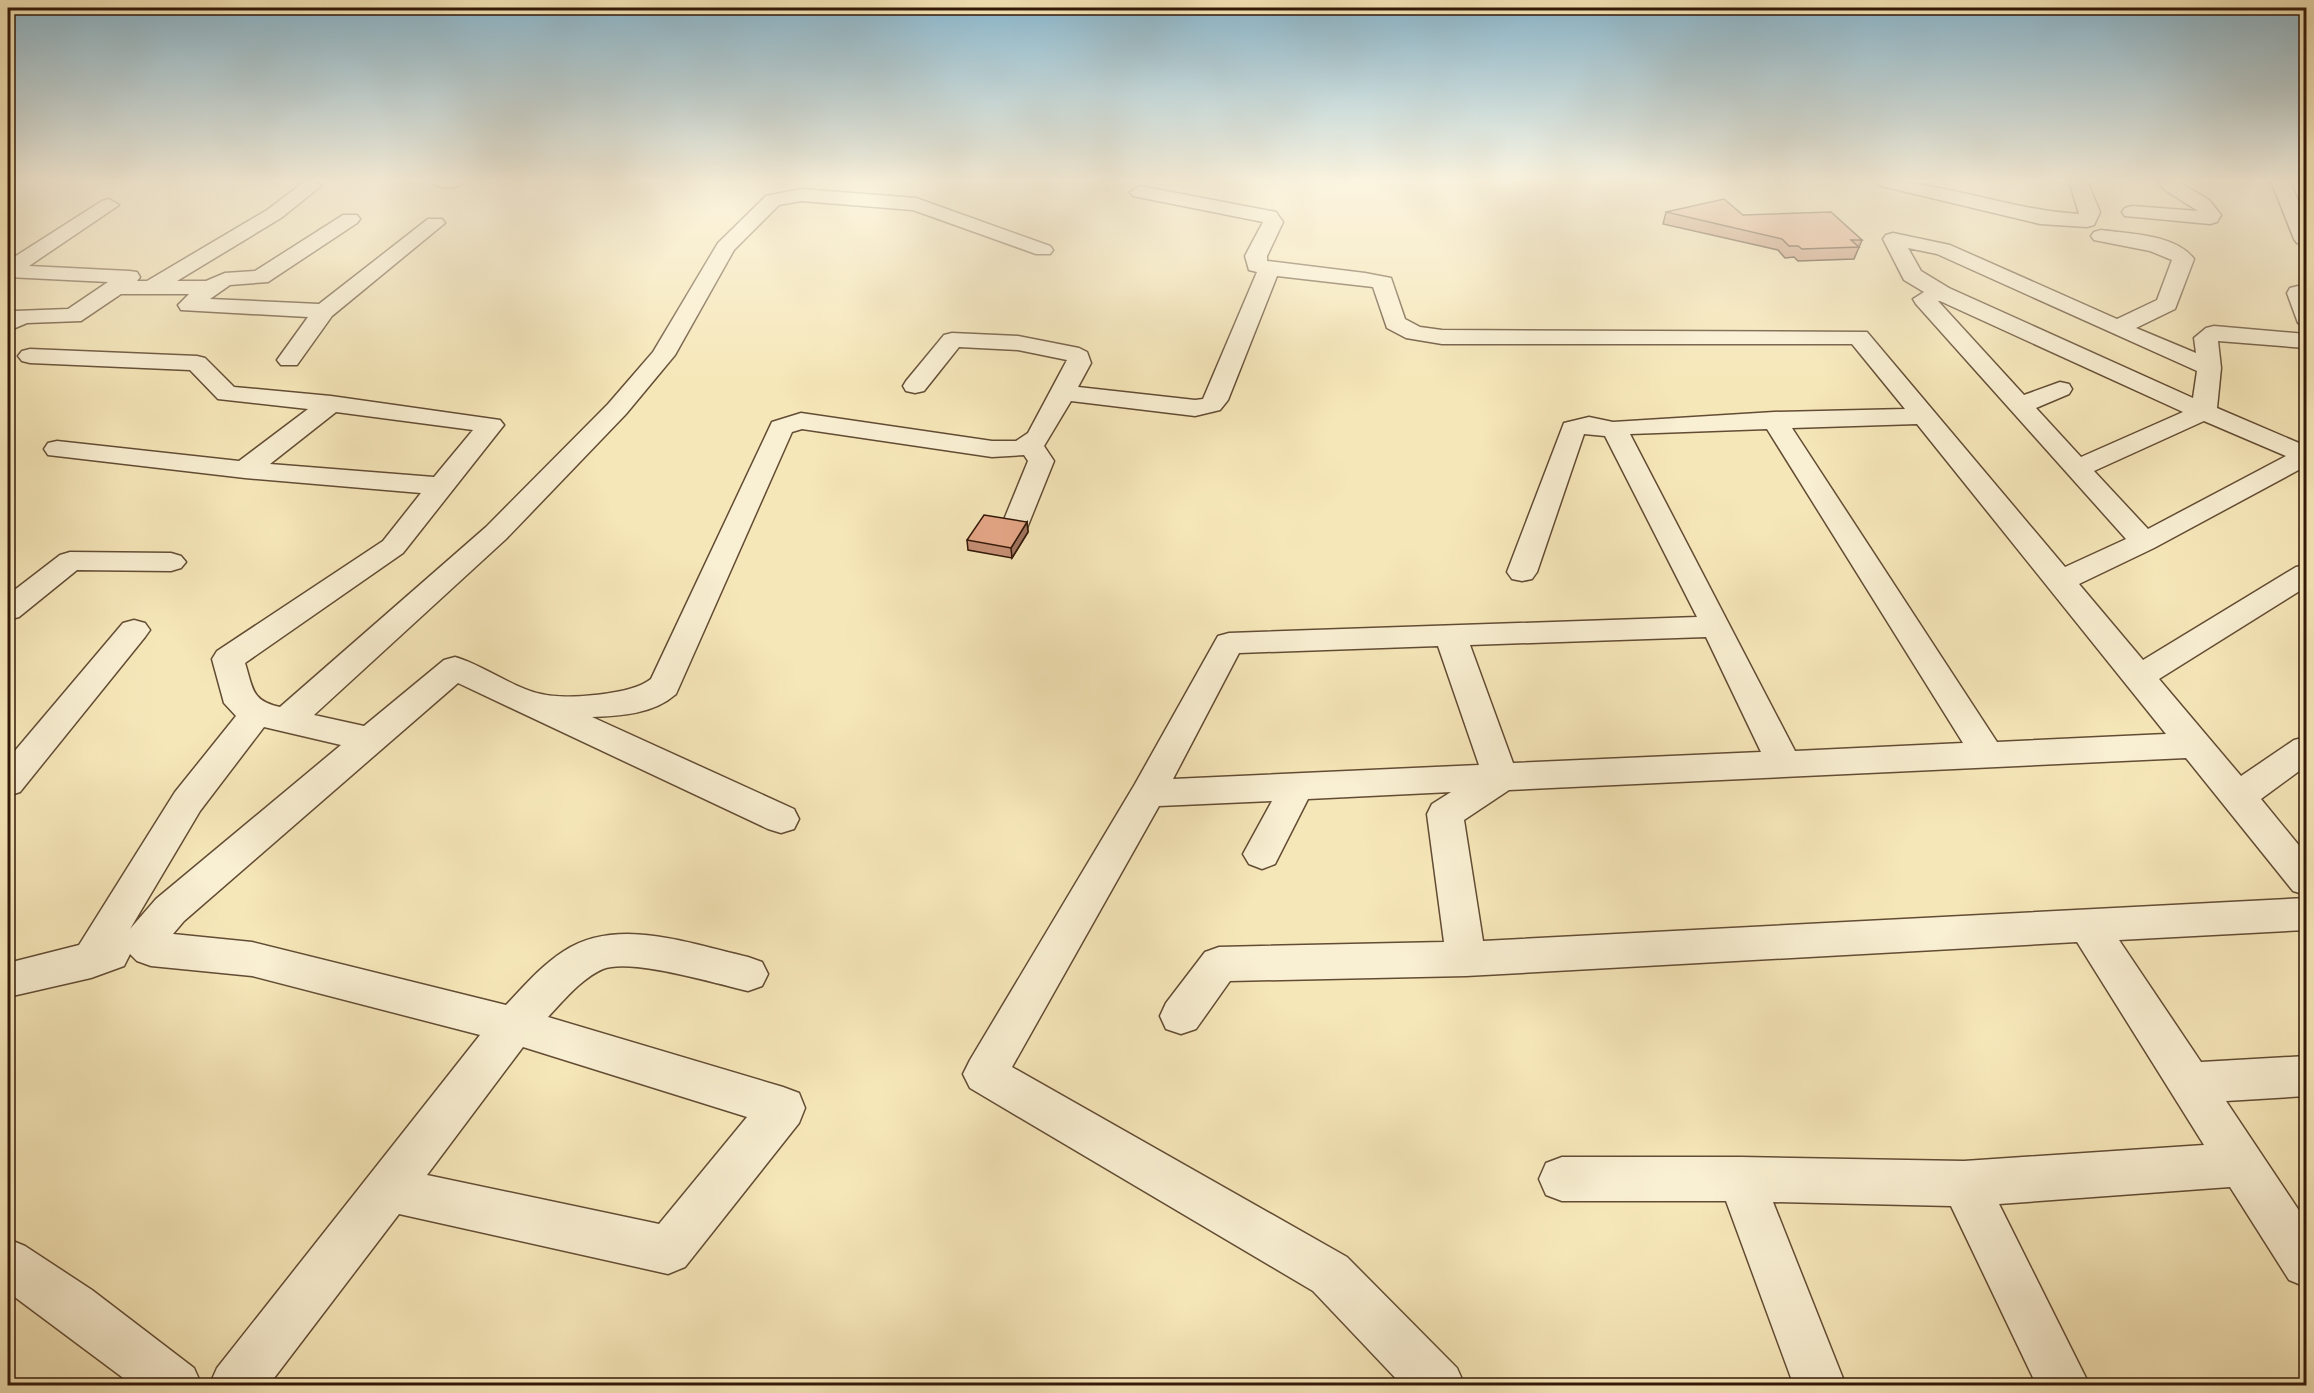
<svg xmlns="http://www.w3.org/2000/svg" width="2314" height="1393" font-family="'EB Garamond',serif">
  <rect width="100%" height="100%" fill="#f6e7b9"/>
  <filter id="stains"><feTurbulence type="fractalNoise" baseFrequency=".00333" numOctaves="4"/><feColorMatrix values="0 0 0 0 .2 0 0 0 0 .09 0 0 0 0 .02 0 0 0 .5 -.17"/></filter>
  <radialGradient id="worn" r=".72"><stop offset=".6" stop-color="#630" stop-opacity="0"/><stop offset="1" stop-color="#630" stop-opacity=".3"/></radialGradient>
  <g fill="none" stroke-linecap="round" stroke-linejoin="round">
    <g stroke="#634c34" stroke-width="3">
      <g id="minor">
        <path d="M431,181H465C458,190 438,190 431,181Z"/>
        <path d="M1875,181C1944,181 2008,210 2079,214L2071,187L2065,181H2087L2100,212L2094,225L2087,227L2040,224L1877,185Z"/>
        <path d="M2157,181H2177L2209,200L2221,215L2217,222L2210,224L2125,216L2122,212L2125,208L2132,206L2198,211L2165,190Z"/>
        <path d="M2271,181H2290L2306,221V245L2297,243L2294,239Z"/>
        <path d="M304,182L314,181L321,186L281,218L177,281H206L225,273L255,271L343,215H357L360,219L357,223L268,282L230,285L210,299L319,304L428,219H442L445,223L332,316L297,365H281L277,360L308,317L181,310L178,305L189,294H121L81,321L27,323L8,331V315L15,311L68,309L108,282L8,277V261L102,201L109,199L119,205L29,266L129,271L137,272L140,277L137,281H147L267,210Z"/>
        <path d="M1140,186L1276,212L1283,222L1267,256V261L1365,273L1391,278L1405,319L1420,327L1442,330L1867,332L2065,567L2126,539L1916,304L1913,299L1924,292L1904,280L1883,239L1886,235L1893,233L1950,245L2117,319L2157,300L2172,260L2150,251L2094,240L2091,236L2094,232L2101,230C2128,234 2176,234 2194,259L2175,309L2136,328L2196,353L2194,338L2206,328L2214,326L2306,334V348L2218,341L2221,368L2217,408L2306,446V466L2154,548L2079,584L2143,660L2296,567L2306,565V587L2159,679L2241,776L2294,740L2306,737V766L2261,799L2306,854V895L2293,891L2186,758L1509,790L1464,820L1483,941L2306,898V930L2119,940L2201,1062L2306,1056V1096L2226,1101L2306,1221V1287L2289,1280L2230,1187L1999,1204L2090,1386H2037L1951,1206L1773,1202L1846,1386H1794L1726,1201H1562L1546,1195L1539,1179L1546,1163L1562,1157H1741L1964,1161L2204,1145L2077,942L1466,976L1230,981L1196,1029L1181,1034L1166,1029L1160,1016L1166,1003L1205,952L1219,947L1444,942L1427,814L1432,804L1451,792L1308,799L1275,864L1262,869L1249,864L1243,854L1272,801L1159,806L1012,1067L1347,1257L1457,1368L1465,1386H1403L1313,1291L970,1088L963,1074L970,1060L1135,784L1218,636L1229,633L1697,617L1605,436L1584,434L1537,572L1532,579L1522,581L1512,579L1507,572L1564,423L1589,417L1613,422L1774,412L1905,409L1852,344H1442L1406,338L1387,328L1373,287L1277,276L1228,400L1220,410L1195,416L1071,401L1044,446L1054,461L1027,528L1017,530L1007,528L1003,522L1028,461L1024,455L992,457L802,429L792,432L676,694C653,714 621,716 592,717L794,809L799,819L794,829L781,833L768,829L458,683L184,921L173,934L252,942L506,1005C524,986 542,965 564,951C618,916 690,944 748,957L762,962L768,974L762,986L748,991C717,984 632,958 603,969C582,978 564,1000 548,1017L783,1087L799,1093L805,1108L799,1123L685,1267L668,1274L399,1214L268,1386H209L217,1368L480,1035L252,976L151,966L137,961L130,954L124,966L91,978L8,997V963L79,945L175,792L236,716L224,703L212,659L217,651L383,541L421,493L245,478L48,455L44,449L48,443L57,441L239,461L308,409L218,399L190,370L30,363L22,361L18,356L22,351L30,349L197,356L205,358L234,387L331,396L500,420L504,425L500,430L403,553L245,663C253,688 251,701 280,707L486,527L608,404L653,352L718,243L766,196L801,189L916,198L1050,246L1053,250L1050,254H1036L913,210L801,201L779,205L734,250L675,355L626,414L506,539L314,715L364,726L444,660L455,657C483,665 515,689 541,694C565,700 632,695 651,679L772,422L801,413L992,441H1016L1028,433L1067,360L1018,350L959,347L924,391L915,393L906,391L903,386L906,381L944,335L952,333L1018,336L1079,348L1087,352L1091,363L1078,387L1195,400L1203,399L1257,272L1249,270L1245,256L1263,222L1133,196L1130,192ZM1908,248L1937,254L2197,371L2193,398L1949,288L1921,271ZM1938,301H1940L2183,412L2081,457L2036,408L2069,394L2072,389L2069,384L2060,382L2024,395ZM336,412L473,430L434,477L270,464ZM2204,421L2286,456L2148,529L2094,471ZM1917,424L2166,734L1997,742L1792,428ZM1767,429L1963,743L1795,751L1630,434ZM1706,637L1761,752L1513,763L1470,645ZM1438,646L1479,765L1173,779L1239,653ZM264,727L341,745L156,899L130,929L200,811ZM523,1047L747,1117L659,1224L427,1175Z"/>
        <path d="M2298,286L2306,289V325L2298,323L2287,293L2290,288Z"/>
        <path d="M70,552L171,553L181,556L186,562L181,568L171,571L77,570L19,617L8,620V595L60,555Z"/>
        <path d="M134,620L145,623L150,630L145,637L20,792L8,796V759L123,623Z"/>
        <path d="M8,1239L25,1246L92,1290L194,1368L202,1386H134L8,1292Z"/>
      </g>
    </g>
    <use href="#minor" fill="#f9efd2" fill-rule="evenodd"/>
  </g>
  <g fill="#c79076" stroke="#321808" stroke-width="1.5">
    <path d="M1666,212L1743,215L1862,240L1854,259L1798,261L1794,257L1785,258L1778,250L1663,224Z"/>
    <path d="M1027,522L1028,532L1012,558L968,550L967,540Z"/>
  </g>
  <path fill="#a27660" stroke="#321808" stroke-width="1.5" d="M1027,522L1028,532L1012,558L1011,548Z"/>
  <g fill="#e7a889" stroke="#321808" stroke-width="1.5">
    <path d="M1724,199L1743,215L1831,212L1862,240H1851L1859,247L1802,249L1798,246H1789L1782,239L1666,212Z"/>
    <path d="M984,515L1027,522L1011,548L967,540Z"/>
  </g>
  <linearGradient id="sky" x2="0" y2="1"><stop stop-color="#8ab9d1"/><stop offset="0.48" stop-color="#fbf4e0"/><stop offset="1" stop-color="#fbf4e0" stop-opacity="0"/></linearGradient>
  <rect width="2314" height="376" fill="url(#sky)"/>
  <rect width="2314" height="1393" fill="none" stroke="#f6e7b9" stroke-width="30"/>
  <rect x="9" y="9" width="2296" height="1375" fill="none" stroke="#321808" stroke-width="3"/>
  <rect x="15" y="15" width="2284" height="1363" fill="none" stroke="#321808" stroke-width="1.5"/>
  <rect width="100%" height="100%" filter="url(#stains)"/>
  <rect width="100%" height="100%" fill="url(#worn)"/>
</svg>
